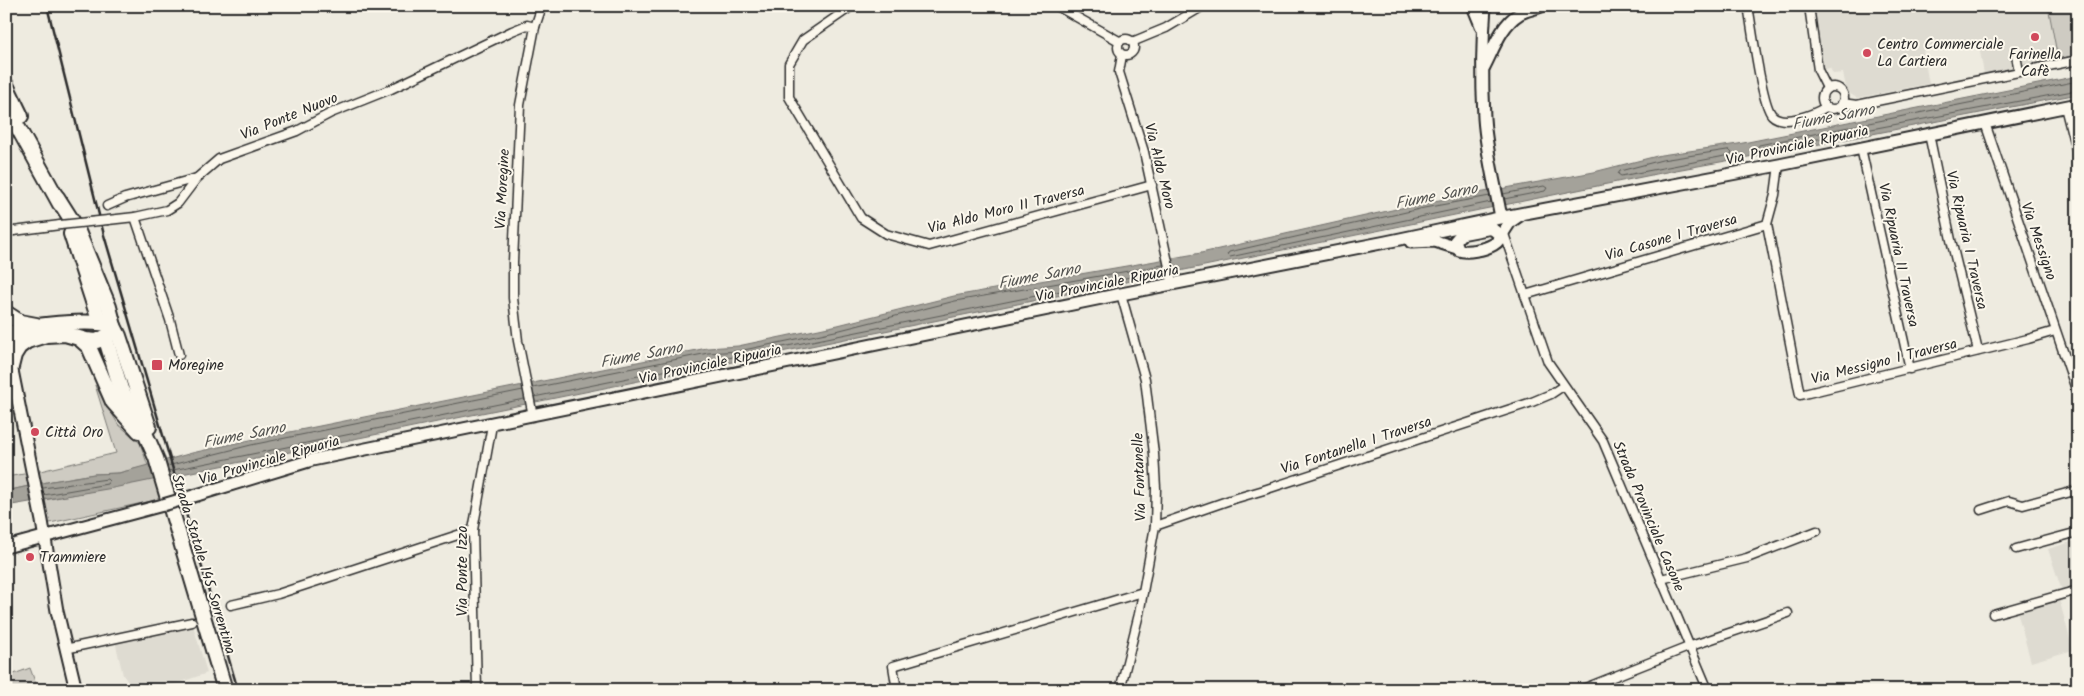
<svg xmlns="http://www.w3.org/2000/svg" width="2084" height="696" font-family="Kalam,sans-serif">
  <rect width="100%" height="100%" fill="#eeebe0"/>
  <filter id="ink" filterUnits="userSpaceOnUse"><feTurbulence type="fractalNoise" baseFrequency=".02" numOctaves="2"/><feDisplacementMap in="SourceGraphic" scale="10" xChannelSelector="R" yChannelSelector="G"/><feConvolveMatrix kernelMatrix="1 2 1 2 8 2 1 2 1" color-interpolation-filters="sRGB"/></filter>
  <g filter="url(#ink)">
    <g fill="#dedbd1">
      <path d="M1804,6H2078V55L1984,74L1979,46L1972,41L1923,51L1929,84L1857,98L1847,92L1843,73L1833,74L1830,68L1813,71Z"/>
      <path d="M2078,540V586L2062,591L2048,549Z"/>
      <path d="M2059,599L2073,650L2031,662L2017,611Z"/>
      <path d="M193,625L207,673L159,690H134L123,675L115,641Z"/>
    </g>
    <g fill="#cecbc2" stroke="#7c7b76">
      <path d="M2048,6H2078V55L2058,59Z"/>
      <path d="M95,385L118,424L140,443L148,466L118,473L94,474L52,481L6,491V477L36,472L116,453Z"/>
      <path d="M154,479L161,499L50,523L46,522L40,501Z"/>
      <path d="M30,668L38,690H6V677Z"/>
    </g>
    <path fill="#a4a29a" stroke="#74726e" d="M2078,76V94L1831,142L1676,170L113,488L6,506V491L52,481L94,474L119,473L192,453L250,440L707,348L738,346L838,325L954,296L1201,253L1423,203L1594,172L1661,155L1738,144Z"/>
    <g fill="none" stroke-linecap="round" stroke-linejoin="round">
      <g stroke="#5b5b57" stroke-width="1">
        <path d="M2078,81L1759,145L1757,148L1760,150L2078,90"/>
        <path d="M1729,150L1732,153L1730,155L1621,176L1618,174L1620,171L1662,160Z"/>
        <path d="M1503,194L1544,186L1547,188L1545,191L1504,199"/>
        <path d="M1490,196L1424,208L1229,252L1227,255L1230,257L1491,202"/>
        <path d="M533,388L708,353L739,351L840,330L955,301L1163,265"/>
        <path d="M534,397L1165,270"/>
        <path d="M167,466L251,445L523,390"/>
        <path d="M168,471L524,399"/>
        <path d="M43,488L107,479L109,481L107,484L44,495"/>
      </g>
      <g stroke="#2b2b2b" stroke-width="11">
        <g id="street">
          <path d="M852,6L803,40L789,64V97L861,218L886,234L929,246L1152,185"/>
          <path d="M1057,6L1119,41"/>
          <path d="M1748,6C1752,26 1761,103 1772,115C1784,127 1814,114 1826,107"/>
          <path d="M1809,6L1818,70L1827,88"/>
          <circle cx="1126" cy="47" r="8"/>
          <path d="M1132,42L1166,28L1203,6"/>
          <path d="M1122,55L1119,72L1144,152L1173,285"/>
          <path d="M2016,56L2019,71"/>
          <circle cx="1833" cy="98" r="11"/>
          <path d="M1842,103L1857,105L2078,60"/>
          <path d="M2065,107L2078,158"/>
          <path d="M1985,123L2078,395"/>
          <path d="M1929,134L1951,240L1978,351"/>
          <path d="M1861,148L1910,369"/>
          <path d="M107,206L125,198L197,178"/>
          <path d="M135,217L170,320L179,355"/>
          <path d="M108,220L135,217L167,210L178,203L197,178L219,159L297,131L331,113L391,89L512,31L527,25L535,27"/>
          <path d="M1767,224L1800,395L2028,339L2055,331"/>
          <path d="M1503,231L1548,362L1603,441L1708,690"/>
          <path d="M6,232L60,225"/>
          <path d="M1525,295L1767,224L1775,195L1779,165"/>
          <path d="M533,416L518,341L513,298V262L520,105L535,27L542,6"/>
          <path d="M1981,510L2009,501L2023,505L2078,490"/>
          <path d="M1155,526L1230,500L1264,490L1532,402L1551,394L1563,386"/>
          <path d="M2016,549L2078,532"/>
          <path d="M1661,579L1747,558L1817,531"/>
          <path d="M231,605L278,594L473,530"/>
          <path d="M1993,614L2078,590"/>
          <path d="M65,649L192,622"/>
          <path d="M477,690L473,530L492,425"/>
          <path d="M897,690L893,666L1143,592"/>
          <path d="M1120,690L1139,614L1155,526L1156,488L1154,454L1145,379L1121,294"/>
          <path d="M1580,690L1691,646L1788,613"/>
        </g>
      </g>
      <g stroke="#2b2b2b" stroke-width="15">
        <g id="secondary">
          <path d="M1473,6L1482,28"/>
          <path d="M1485,6C1482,43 1482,81 1484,118C1486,149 1494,181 1500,212L1504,217"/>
          <path d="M1484,67C1493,50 1501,25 1519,14C1525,10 1534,9 1541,6"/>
          <path d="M1477,224C1531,238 1473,256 1459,250L1455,241L1461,234L1492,228"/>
          <path d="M1499,239L1510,222L1520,215"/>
          <path d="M1411,242L1435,241L1457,248"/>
          <path d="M6,340L42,521L57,611L76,690"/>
          <path d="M197,495L312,460L1121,294L1386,242L1504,217L1779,165L2078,104"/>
          <path d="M6,547L163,505"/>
        </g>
      </g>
      <g stroke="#2b2b2b" stroke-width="18">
        <g id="highway">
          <path d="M6,85L21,116"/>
          <path d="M6,106L60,204"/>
          <path d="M71,234L98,317"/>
          <path d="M6,313L20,322L36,325"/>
          <path d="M80,339L89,347L113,402L139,431"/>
          <path d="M27,341L6,340C10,336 13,332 18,330C37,324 96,319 114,326L119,336L149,427"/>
          <path d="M107,343L121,389L145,433L156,458L225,690"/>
          <path d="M11,367L14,355L19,347L27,341L46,335L65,334L86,340L97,341L109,335L114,326L109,307L76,227L57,197"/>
        </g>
      </g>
      <use href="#street" stroke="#fbf7ec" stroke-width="8"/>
      <use href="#secondary" stroke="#fbf7ec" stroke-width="11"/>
      <use href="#highway" stroke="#fbf7ec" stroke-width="14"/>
      <path stroke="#2b2b2b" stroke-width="2.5" d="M47,6L104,235L238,690"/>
      <g stroke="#2b2b2b" stroke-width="11" stroke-linecap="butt">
        <path id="street-bridge" d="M60,225L108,220"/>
      </g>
      <g stroke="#2b2b2b" stroke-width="15" stroke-linecap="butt">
        <path id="secondary-bridge" d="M163,505L197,495"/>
      </g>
      <use href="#street-bridge" stroke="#fbf7ec" stroke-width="8"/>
      <use href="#secondary-bridge" stroke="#fbf7ec" stroke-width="11"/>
    </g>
  </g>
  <g fill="#d1495b" stroke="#fbf7ec" stroke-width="2">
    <circle cx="2035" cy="37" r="5"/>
    <circle cx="1867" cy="53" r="5"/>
    <rect x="151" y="359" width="12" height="12" rx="2.5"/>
    <circle cx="35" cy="432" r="5"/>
    <circle cx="30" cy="557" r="5"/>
  </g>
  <g text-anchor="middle" stroke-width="4" stroke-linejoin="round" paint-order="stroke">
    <g font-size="15" fill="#2b2b2b" stroke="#fbf7ec" text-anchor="start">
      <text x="1877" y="49">Centro Commerciale<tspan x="1877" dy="17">La Cartiera</tspan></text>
      <text x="2035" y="59" text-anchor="middle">Farinella<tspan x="2035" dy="17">Cafè</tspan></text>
      <text x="168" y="370">Moregine</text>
      <text x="45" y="437">Città Oro</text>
      <text x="40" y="562">Trammiere</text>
    </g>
    <g font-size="15" fill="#2b2b2b" stroke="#fbf7ec">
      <text transform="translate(289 116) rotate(-22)" y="5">Via Ponte Nuovo</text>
      <text transform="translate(1797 145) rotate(-12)" y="5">Via Provinciale Ripuaria</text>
      <text transform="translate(1160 166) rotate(76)" y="5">Via Aldo Moro</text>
      <text transform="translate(502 189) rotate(-87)" y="5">Via Moregine</text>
      <text transform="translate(1006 209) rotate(-14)" y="5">Via Aldo Moro II Traversa</text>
      <text transform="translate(1671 237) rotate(-16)" y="5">Via Casone I Traversa</text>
      <text transform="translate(1967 240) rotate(77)" y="5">Via Ripuaria I Traversa</text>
      <text transform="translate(2039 241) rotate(71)" y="5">Via Messigno</text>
      <text transform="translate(1899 255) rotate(78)" y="5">Via Ripuaria II Traversa</text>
      <text transform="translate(1107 283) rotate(-11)" y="5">Via Provinciale Ripuaria</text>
      <text transform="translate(1884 361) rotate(-14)" y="5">Via Messigno I Traversa</text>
      <text transform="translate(710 364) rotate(-12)" y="5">Via Provinciale Ripuaria</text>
      <text transform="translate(1356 445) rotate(-18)" y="5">Via Fontanella I Traversa</text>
      <text transform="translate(269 460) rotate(-16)" y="5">Via Provinciale Ripuaria</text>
      <text transform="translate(1139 477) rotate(-92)" y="5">Via Fontanelle</text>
      <text transform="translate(1649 516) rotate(67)" y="5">Strada Provinciale Casone</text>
      <text transform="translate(204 564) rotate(73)" y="5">Strada Statale 145 Sorrentina</text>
      <text transform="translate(462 571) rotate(-90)" y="5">Via Ponte Izzo</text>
    </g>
    <g font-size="16" font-style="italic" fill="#555552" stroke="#fbf7ec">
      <text transform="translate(1833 116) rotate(-11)" y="6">Fiume Sarno</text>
      <text transform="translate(1436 195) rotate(-11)" y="6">Fiume Sarno</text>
      <text transform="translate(1039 275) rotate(-11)" y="6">Fiume Sarno</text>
      <text transform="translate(641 354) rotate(-11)" y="6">Fiume Sarno</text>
      <text transform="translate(244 434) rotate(-11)" y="6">Fiume Sarno</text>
    </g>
  </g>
  <rect width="2084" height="696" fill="none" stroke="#fbf7ec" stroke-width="25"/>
  <rect x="12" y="12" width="2059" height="671" fill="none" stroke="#2b2b2b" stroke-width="2" filter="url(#ink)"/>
</svg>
